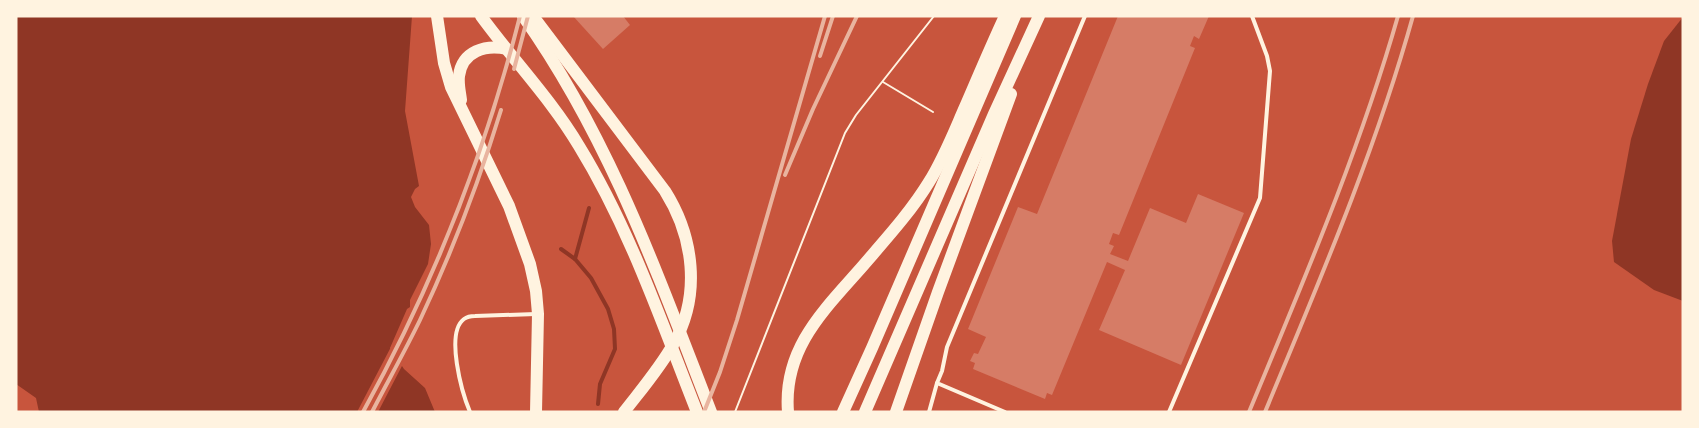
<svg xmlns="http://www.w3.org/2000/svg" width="1699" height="428" font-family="'Nunito Sans',sans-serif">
  <rect width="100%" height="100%" fill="#c8553d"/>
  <g fill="#8f3625">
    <path d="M16,16H412L405,111L419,186L415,189L411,197L415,207L429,225L431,244L428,264L410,300V307L407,309L390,348L404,369L425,388L435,412H39L36,398L16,384Z"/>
    <path d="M1683,17V301L1654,290L1614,262L1612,241L1631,139L1648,84L1664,41Z"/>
  </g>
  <path fill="#c8553d" d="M404,322L393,347L403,364L378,412H357Z"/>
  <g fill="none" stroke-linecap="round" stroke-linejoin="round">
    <g stroke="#8f3625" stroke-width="4">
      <path d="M561,249L575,259L591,278L608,309L614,329L615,349L600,384L598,404"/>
      <path d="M575,259L589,208"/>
    </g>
  </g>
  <g fill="#d67c66">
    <path d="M573,16H623L630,25L603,49Z"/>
    <path d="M1118,16H1209L1199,39L1194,36L1190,46L1195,48L1119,235L1113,233L1109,244L1114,246L1110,254L1128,261L1150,208L1186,223L1198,194L1244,213L1181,365L1099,330L1125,270L1107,262L1052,395L1047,393L1045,399L973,369L975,363L970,361L974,353L978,354L986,337L968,329L1018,207L1037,214Z"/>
  </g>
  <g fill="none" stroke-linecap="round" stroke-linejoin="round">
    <g stroke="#fff3e0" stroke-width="2">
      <path d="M883,82L933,112"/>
      <path d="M735,412L845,133L856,115L934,16"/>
    </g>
    <g stroke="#fff3e0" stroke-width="4">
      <path d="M470,412C462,393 445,333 464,319C468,316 471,316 475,316L536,314"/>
      <path d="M929,412L937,383"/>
      <path d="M1005,412L937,383L942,371L947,347L1085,16"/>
      <path d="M1169,412L1260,198L1270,71L1267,56L1252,16"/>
    </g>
    <g stroke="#fff3e0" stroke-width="12">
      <path d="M437,16L444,63L451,87L509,206L530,264L536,291L538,314L536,412"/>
      <path d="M481,16C513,60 551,99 579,146C630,229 661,321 697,412"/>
      <path d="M523,16C610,139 657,273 711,412"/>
      <path d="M533,16L665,191C694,237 701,295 674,343C660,368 641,390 624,412"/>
      <path d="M461,100C460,92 458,84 459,76C462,51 486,44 507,49"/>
      <path d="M788,412C783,349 823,311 861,268C885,240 910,213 929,182C944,158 954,132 965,107C978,77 991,46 1005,16"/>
      <path d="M843,412L872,348L1015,16"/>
      <path d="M865,412L994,114L1039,16"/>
      <path d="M896,412L938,292L1011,94"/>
    </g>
    <g stroke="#e9b49f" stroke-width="4">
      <path d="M820,56L833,16"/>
      <path d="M514,69L528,16"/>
      <path d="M785,175L813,109L857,16"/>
      <path d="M363,412C432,287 485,154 520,16"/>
      <path d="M372,412C388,381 405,351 420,320C452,252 479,182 501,110"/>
      <path d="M704,412L720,372L737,320L825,16"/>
      <path d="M1249,412C1303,282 1359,152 1398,16"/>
      <path d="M1265,412C1319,282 1375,152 1413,16"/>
    </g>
  </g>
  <rect width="1699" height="428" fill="none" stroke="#fff3e0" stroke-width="35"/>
</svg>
